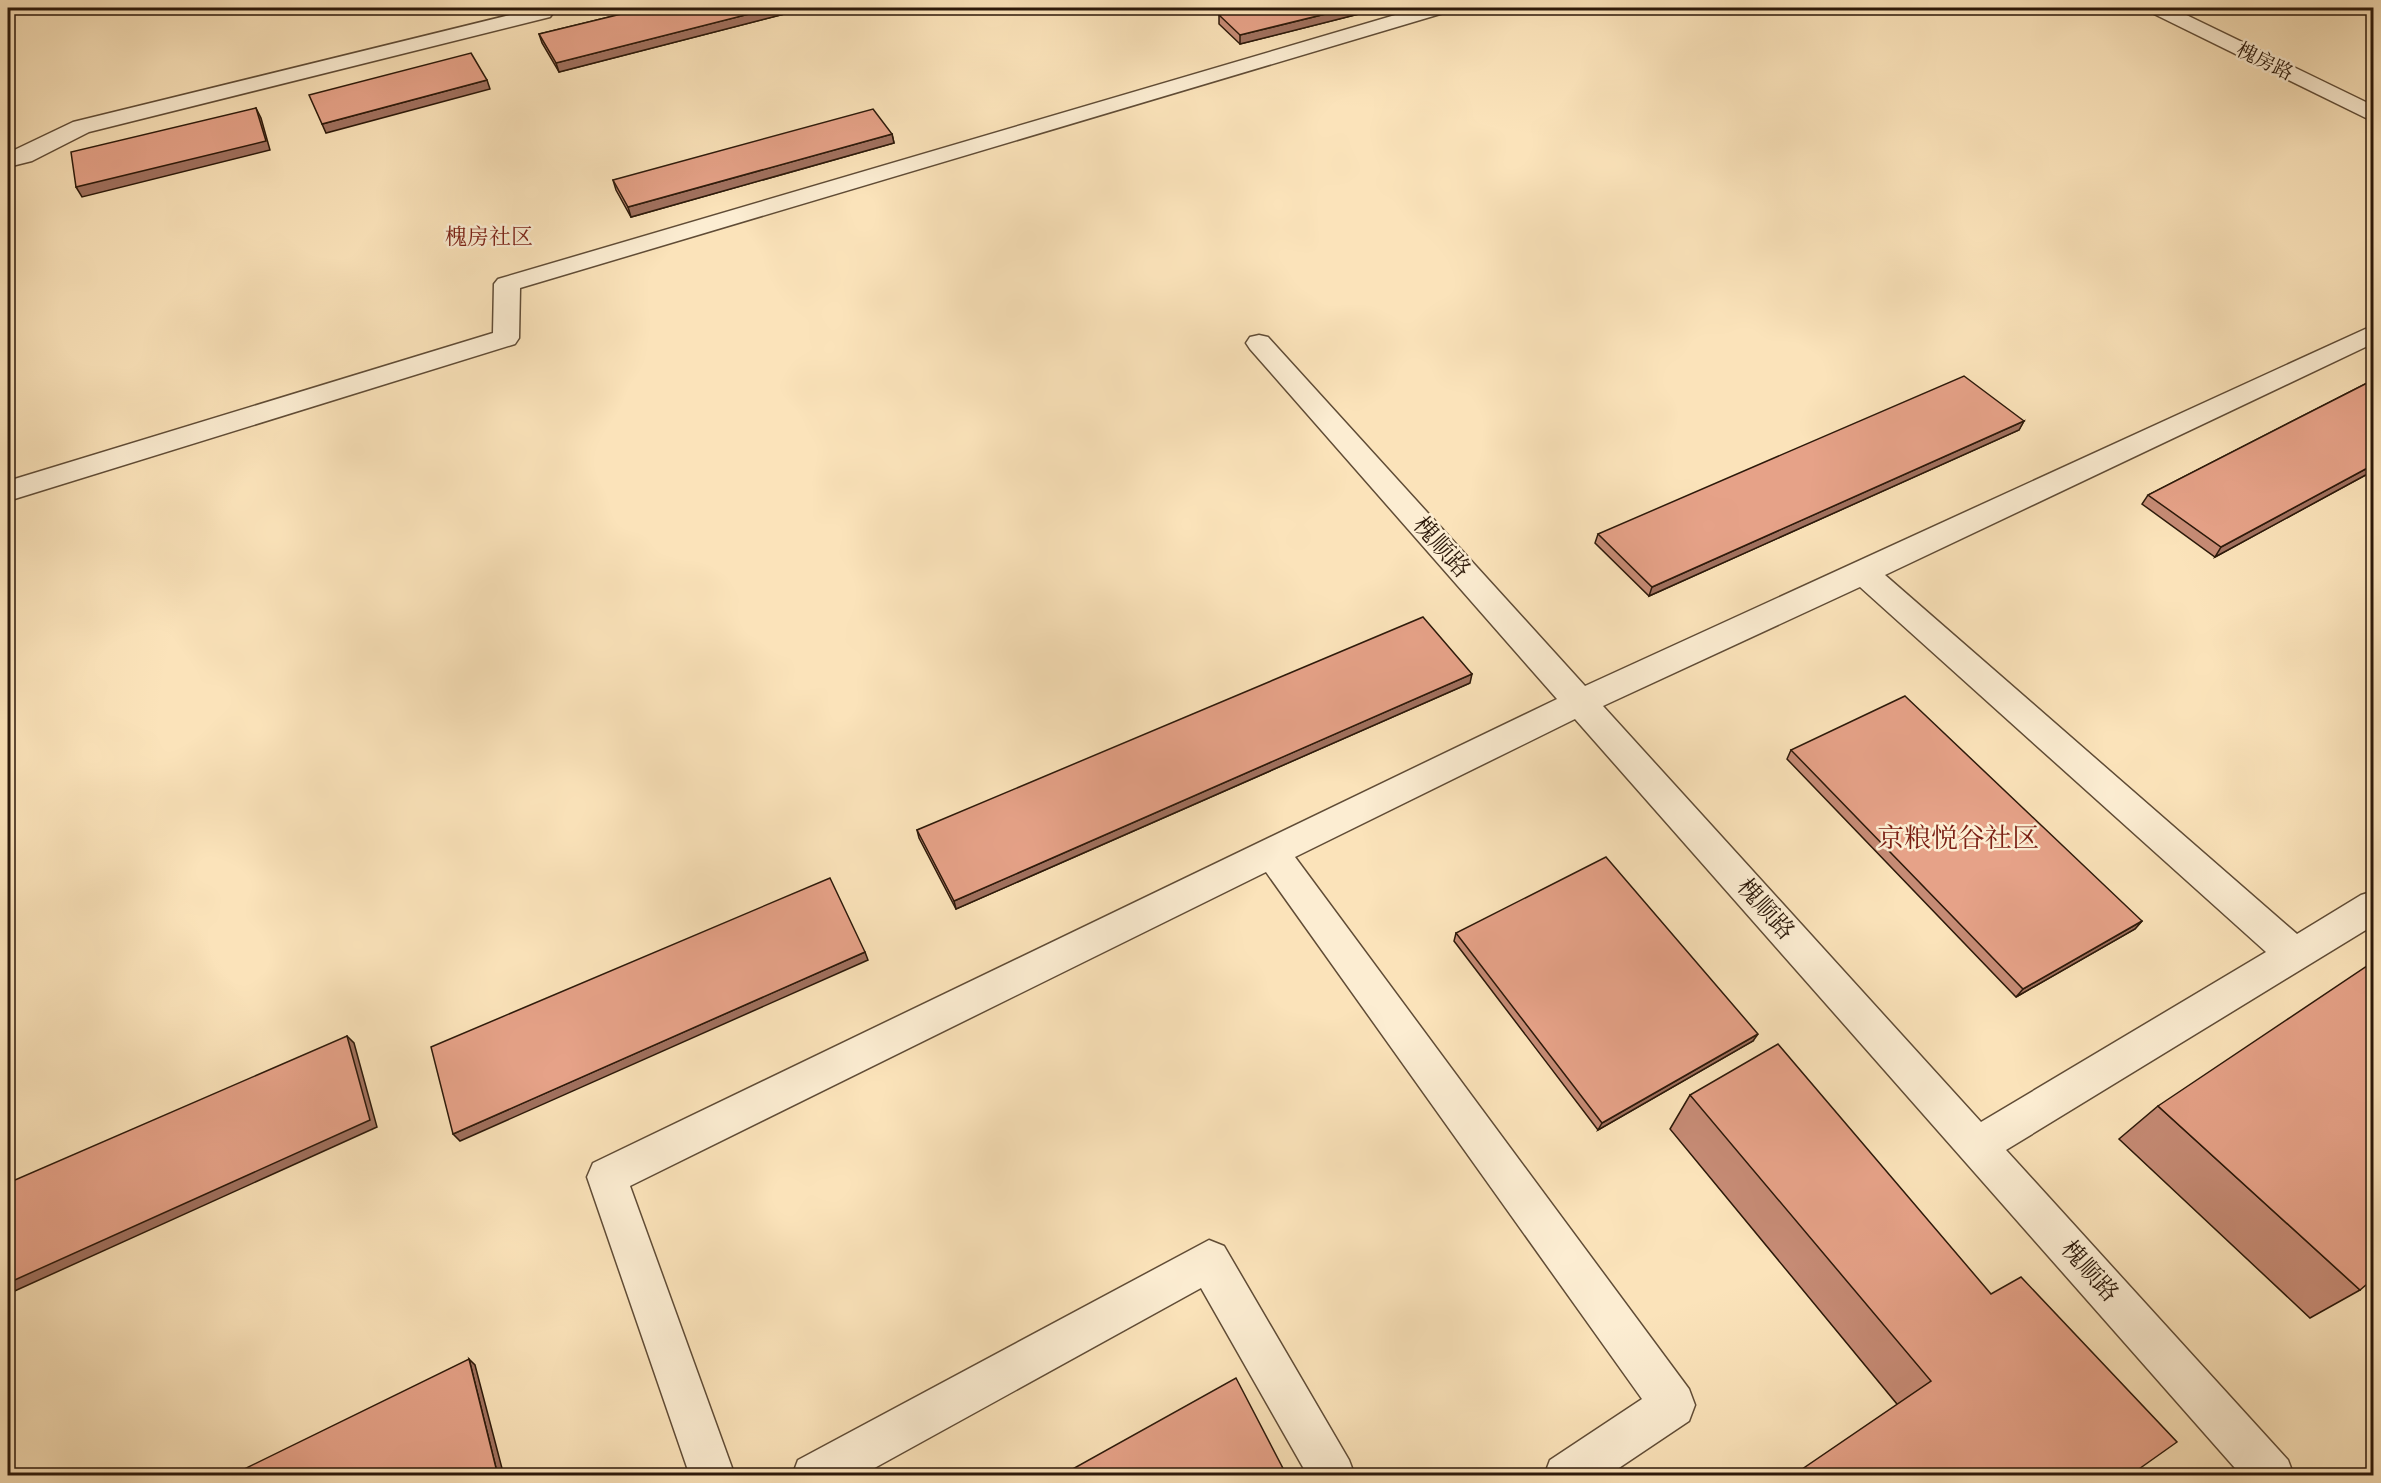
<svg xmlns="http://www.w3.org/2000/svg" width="2381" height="1483" font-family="'IM FELL Great Primer','Noto Serif SC',serif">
  <rect width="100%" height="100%" fill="#fbe3ba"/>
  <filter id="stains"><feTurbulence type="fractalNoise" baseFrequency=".00333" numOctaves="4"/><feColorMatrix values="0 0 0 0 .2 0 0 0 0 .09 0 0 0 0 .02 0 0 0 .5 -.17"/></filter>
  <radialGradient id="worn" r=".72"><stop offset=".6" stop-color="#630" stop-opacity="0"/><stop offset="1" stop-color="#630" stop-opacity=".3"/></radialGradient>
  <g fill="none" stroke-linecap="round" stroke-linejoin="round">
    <g stroke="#604c36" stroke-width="3">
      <g id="minor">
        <path d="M529,8H550L553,13L550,17L89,132L32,161L8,167V153L73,122L530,10Z"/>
        <path d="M1419,8H1450L1447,12L520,288L519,338L515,344L8,501V481L493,333L494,284L498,279Z"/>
        <path d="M2147,8H2172L2374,106V122L2150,12Z"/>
        <path d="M2374,325V343L1885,575L2297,934L2361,895L2374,891V925L2006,1150L2288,1460L2294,1476H2242L1575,719L1295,857L1689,1389L1695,1405L1689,1421L1607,1476H1544L1550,1460L1642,1399L1266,872L630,1186L735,1476H690L587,1177L593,1163L1557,699L1250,349L1246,343L1250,337L1259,335L1268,337L1585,686ZM1860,587L2266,952L1981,1122L1603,706Z"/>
        <path d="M1209,1240L1224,1246L1349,1460L1355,1476H1308L1201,1288L860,1476H792L798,1460Z"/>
      </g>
    </g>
    <use href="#minor" fill="#fcedd2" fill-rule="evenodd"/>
  </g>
  <g fill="#c68b75" stroke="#2c190a" stroke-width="1.5">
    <path d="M646,8H808L559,72L542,43L539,34Z"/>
    <path d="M1363,13L1240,44L1219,24V15Z"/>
    <path d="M892,134L894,143L631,217L616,190L613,180Z"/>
    <path d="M2373,380V471L2215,557L2142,504L2148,495Z"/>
    <path d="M2024,421L2019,430L1649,596L1595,543L1598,534Z"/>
    <path d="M1470,683L956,909L919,838L917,830Z"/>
    <path d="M1791,750L2142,921L2135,929L2016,997L1787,759Z"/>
    <path d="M1456,933L1753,1041L1598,1130L1454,941Z"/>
    <path d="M1690,1095L2129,1476L1897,1404L1670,1129Z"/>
    <path d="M2158,1106L2360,1290L2310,1318L2119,1139Z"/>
  </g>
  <g fill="#a1715f" stroke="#2c190a" stroke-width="1.5">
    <path d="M64,8H97L68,14Z"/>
    <path d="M773,8H808L559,72L556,63Z"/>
    <path d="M1350,8H1364L1363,13L1240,44V35Z"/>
    <path d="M487,80L490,89L326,133L322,124Z"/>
    <path d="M256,108L261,118L270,150L82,197L76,187Z"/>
    <path d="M892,134L894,143L631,217L628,207Z"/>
    <path d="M2024,421L2019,430L1649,596L1652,587Z"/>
    <path d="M2373,465V471L2215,557L2221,547Z"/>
    <path d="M1472,674L1470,683L956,909L954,901Z"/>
    <path d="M2142,921L2135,929L2016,997L2023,989Z"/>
    <path d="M865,952L868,960L460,1141L453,1134Z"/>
    <path d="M1758,1034L1753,1041L1598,1130L1602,1123Z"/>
    <path d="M347,1036L354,1043L377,1127L8,1294V1283Z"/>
    <path d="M469,1359L475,1365L504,1476H498Z"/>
  </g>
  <g fill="#e6a288" stroke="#2c190a" stroke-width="1.5">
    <path d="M646,8H773L556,63L539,34Z"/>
    <path d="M1247,8H1350L1240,35L1219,15Z"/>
    <path d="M471,53L487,80L322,124L309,95Z"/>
    <path d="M256,108L266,141L76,187L71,152Z"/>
    <path d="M873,109L892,134L628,207L613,180Z"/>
    <path d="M1964,376L2024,421L1652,587L1598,534Z"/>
    <path d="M2373,380V465L2221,547L2148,495Z"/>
    <path d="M1423,617L1472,674L954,901L917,830Z"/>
    <path d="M1905,696L2142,921L2023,989L1791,750Z"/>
    <path d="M1606,857L1758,1034L1602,1123L1456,933Z"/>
    <path d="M830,878L865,952L453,1134L431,1047Z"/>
    <path d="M2373,962V1279L2360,1290L2158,1106Z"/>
    <path d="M347,1036L370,1120L8,1283V1183Z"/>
    <path d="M1778,1044L1991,1294L2021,1277L2177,1442L2129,1476H1792L1931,1381L1690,1095Z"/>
    <path d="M469,1359L498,1476H230Z"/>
    <path d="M1236,1378L1287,1476H1060Z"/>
  </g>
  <g text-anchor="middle" stroke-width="5" stroke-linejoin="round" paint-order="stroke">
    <g font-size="20" fill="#2c190a" stroke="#fcedd2">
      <text transform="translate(2265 61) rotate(26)" y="7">槐房路</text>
    </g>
    <g font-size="22" fill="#7a1f14" stroke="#fcedd2">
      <text x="489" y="244">槐房社区</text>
    </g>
    <g font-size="24" fill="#2c190a" stroke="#fcedd2">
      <text transform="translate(1442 547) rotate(48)" y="8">槐顺路</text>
      <text transform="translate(1766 909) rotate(48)" y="8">槐顺路</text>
      <text transform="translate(2090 1271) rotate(48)" y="8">槐顺路</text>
    </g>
    <g font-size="27" fill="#7a1f14" stroke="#fcedd2">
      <text x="1958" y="847">京粮悦谷社区</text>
    </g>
  </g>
  <rect width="2381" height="1483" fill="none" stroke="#fbe3ba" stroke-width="30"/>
  <rect x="9" y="9" width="2363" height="1465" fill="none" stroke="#2c190a" stroke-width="3"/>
  <rect x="15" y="15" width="2351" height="1453" fill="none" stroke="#2c190a" stroke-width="1.5"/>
  <rect width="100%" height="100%" filter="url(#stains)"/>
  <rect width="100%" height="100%" fill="url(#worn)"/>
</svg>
